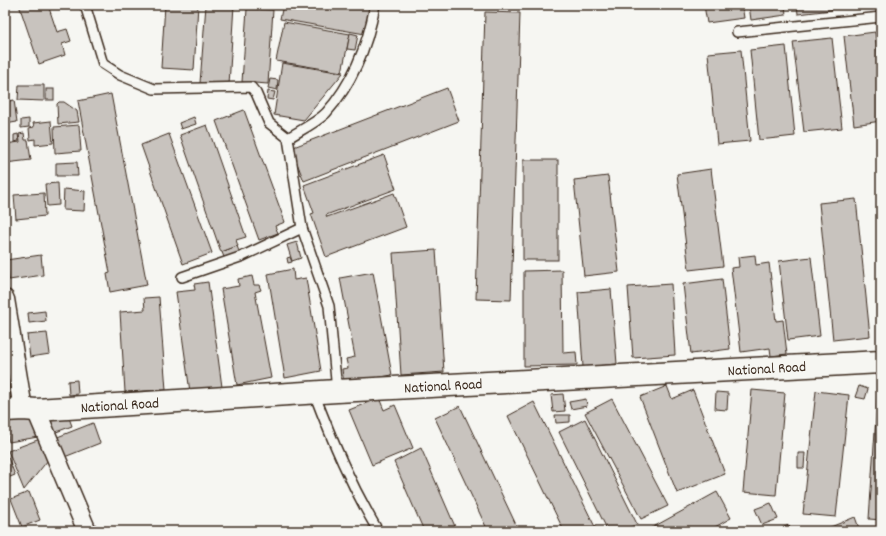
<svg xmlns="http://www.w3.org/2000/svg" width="886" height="536" font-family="Dekko,sans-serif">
  <rect width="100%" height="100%" fill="#f6f6f2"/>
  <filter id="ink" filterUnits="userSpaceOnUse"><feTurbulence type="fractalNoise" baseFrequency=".025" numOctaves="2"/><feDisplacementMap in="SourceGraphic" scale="8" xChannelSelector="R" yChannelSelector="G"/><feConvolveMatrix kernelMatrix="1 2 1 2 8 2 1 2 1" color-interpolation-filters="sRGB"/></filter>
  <g filter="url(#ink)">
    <g fill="#c8c3be" stroke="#3b2a1e">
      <path d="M19,5H48L57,32L67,29L71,41L62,44L65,55L39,64Z"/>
      <path d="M165,5H198L194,70L161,68Z"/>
      <path d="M206,5H234L229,85L200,83Z"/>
      <path d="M283,5H370L365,34L280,19Z"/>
      <path d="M704,5H742L744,18L707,23Z"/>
      <path d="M749,5H785L786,15L751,20Z"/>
      <path d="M797,5H831L832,10L798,14Z"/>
      <path d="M845,5H870L845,8Z"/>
      <path d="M247,9L273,10L268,84L242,82Z"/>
      <path d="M485,12L520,13L511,300L476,299Z"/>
      <path d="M284,22L350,34L342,72L276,61Z"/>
      <path d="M875,32L881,80V121L854,125L844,36Z"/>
      <path d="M350,33L358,35L355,50L347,49Z"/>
      <path d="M832,38L842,128L804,132L793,42Z"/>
      <path d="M786,46L795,136L759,140L750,50Z"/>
      <path d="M741,50L750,141L717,144L708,53Z"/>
      <path d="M282,63L343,73L304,120L274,115Z"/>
      <path d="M270,79L278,80L277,90L268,88Z"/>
      <path d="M19,85H44V101L18,100Z"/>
      <path d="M447,88L459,121L304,181L291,148Z"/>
      <rect x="46" y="89" width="8" height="11"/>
      <path d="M268,91L275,92L273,100L267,99Z"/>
      <path d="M111,94L147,285L110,292L107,274L110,273L78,101Z"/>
      <path d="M14,100L17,122L5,124V102Z"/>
      <path d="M59,102H64L77,111L79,122L58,124L57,104Z"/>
      <path d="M244,110L285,222L275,226L278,233L259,240L216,121Z"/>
      <path d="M194,117L196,124L181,129L179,123Z"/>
      <path d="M29,119V127L21,128V120Z"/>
      <path d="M51,121L53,143L35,145V139L30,140L29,128L34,127L33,123Z"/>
      <path d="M79,125L81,151L55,153L54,127Z"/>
      <path d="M207,125L246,237L236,240L238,246L221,252L180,135Z"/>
      <path d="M24,133L25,140H28L31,160L5,163V144L20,142L19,134Z"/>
      <path d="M18,134L19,141L14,142V135Z"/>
      <path d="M169,134L212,253L183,264L141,145Z"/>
      <path d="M384,155L396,189L326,215L327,217L394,193L406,227L326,257L311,214L314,213L304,185Z"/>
      <rect x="523" y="160" width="35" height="100"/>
      <path d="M77,162L78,176H56V163Z"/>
      <path d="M711,169L723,266L689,270L677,174Z"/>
      <path d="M608,176L619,272L584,276L574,180Z"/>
      <path d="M58,183L59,205L47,206L45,184Z"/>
      <path d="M64,189L85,191L84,211L63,210Z"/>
      <path d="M44,193L45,216L16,219L14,195Z"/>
      <path d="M856,199L870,336L833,340L819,203Z"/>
      <path d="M297,242L301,258L292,261L287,245Z"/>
      <path d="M237,246L240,254L225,260L222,252Z"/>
      <path d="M436,250L444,372L401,375L393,253Z"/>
      <path d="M41,255L43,275L9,280L6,260Z"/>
      <path d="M755,255L756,265L769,263L776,321L783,320L787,354L771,356L770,348L741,352L731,268L739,267L738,257Z"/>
      <path d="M290,257L292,262L288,263L287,258Z"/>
      <path d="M811,257L820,336L788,340L779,261Z"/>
      <path d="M293,269L294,280L306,278L321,371L285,378L268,274Z"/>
      <path d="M562,270L563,353L576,352L577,365L524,366V271Z"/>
      <path d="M373,272L392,375L344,384L342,369L348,368L346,359L355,357L340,278Z"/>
      <path d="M252,276L254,285H259L261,290L255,292L271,378L237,385L221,289L239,286L238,279Z"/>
      <path d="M722,279L730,349L691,354L683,284Z"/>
      <path d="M208,282L222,387L190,392L176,292L195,290L194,284Z"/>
      <path d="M671,284L675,355L633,358L628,287Z"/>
      <path d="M611,289L617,364L583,367L578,292Z"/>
      <path d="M159,297L166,390L125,392L120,312L145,310L144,298Z"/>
      <path d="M45,311L46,321L29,323L28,313Z"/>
      <path d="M47,333L50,354L30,357L27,335Z"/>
      <path d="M77,380L78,394L69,395L68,381Z"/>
      <path d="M667,386L672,399L693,390L725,474L677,493L640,397Z"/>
      <path d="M859,386L868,389L865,399L855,397Z"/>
      <path d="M878,387H881V520L869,519Z"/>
      <path d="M752,390L785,393L776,495L743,492Z"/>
      <path d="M816,391L849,395L836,517L803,514Z"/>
      <path d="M716,392L728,393L727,410L715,409Z"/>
      <path d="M563,394L565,411L553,412L551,395Z"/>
      <path d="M379,398L384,410L395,405L413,448L372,465L349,410Z"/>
      <path d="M586,399L587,406L571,409L569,402Z"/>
      <path d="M612,399L668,506L641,519L585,413Z"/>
      <path d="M534,402L597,531H564L508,416Z"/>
      <path d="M460,406L519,531H488L435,418Z"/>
      <path d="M66,410L72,426L51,434L45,418Z"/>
      <path d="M34,413L38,437L9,442L5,419Z"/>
      <path d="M555,415H570V422L556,423Z"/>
      <path d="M585,419L637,524L623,531H608L559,432Z"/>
      <path d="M93,423L100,443L62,458L55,438Z"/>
      <path d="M40,439L48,460L24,490L8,451Z"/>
      <path d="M421,448L457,531H424L394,462Z"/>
      <path d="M5,450L15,475L5,479Z"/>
      <path d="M798,453H805L804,468H798Z"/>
      <path d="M29,492L40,520L22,527L11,499Z"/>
      <path d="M717,492L731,518L708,531H646Z"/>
      <path d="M771,503L778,519L762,525L755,509Z"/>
      <path d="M855,517L860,531H821Z"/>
      <path d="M789,525L791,531H775Z"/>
    </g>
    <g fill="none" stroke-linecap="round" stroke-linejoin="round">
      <g stroke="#3b2a1e" stroke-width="12">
        <g id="lane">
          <path d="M85,5L103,64L120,75L154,89L251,87L256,93L269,123L288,138L302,228L329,306L337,391"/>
          <path d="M737,32L881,17"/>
          <path d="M288,138C299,131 316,123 326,113C353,83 368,44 375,5"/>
          <path d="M182,277L243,256L302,228"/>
          <path d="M314,393C333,443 351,485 378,531"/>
        </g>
      </g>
      <g stroke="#3b2a1e" stroke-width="21">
        <g id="street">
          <path d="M5,299L23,409"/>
          <path d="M36,410L87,531"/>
        </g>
      </g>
      <g stroke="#3b2a1e" stroke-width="25">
        <g id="secondary">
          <path id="s1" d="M5,410L23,409L36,410L337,391L881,362"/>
        </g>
      </g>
      <use href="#lane" stroke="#f6f6f2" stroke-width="9"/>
      <use href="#street" stroke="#f6f6f2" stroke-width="18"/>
      <use href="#secondary" stroke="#f6f6f2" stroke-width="22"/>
    </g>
  </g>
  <g text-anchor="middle" stroke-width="3.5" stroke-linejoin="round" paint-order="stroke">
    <g font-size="15" fill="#3b2a1e" stroke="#f6f6f2">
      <text dy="5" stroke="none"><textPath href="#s1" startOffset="763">National Road</textPath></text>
      <text dy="5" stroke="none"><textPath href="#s1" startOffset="439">National Road</textPath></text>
      <text dy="5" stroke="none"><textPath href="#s1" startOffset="115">National Road</textPath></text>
    </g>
  </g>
  <rect width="886" height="536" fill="none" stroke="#f6f6f2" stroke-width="20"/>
  <rect x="10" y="10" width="866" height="516" fill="none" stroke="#3b2a1e" stroke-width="1.5" filter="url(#ink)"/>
</svg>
